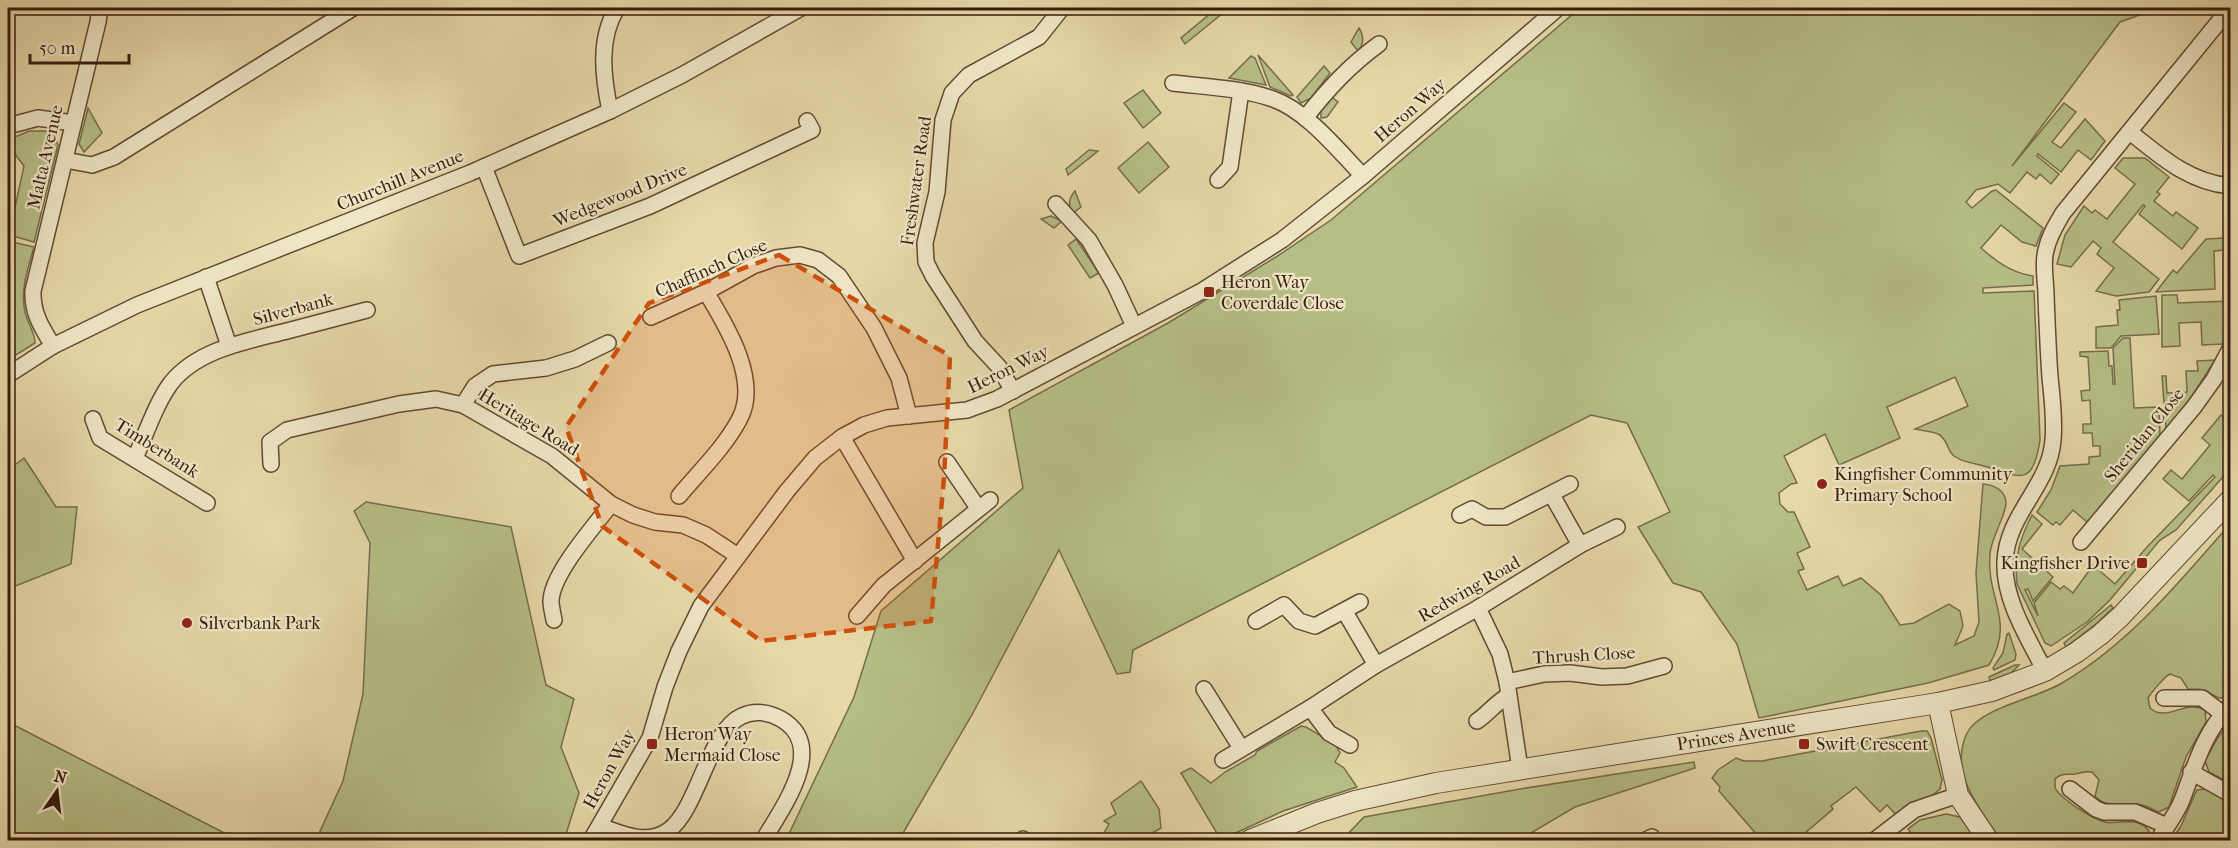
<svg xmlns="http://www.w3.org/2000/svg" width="2238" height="848" font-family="'IM FELL French Canon',serif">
  <rect width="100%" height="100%" fill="#e6d8a9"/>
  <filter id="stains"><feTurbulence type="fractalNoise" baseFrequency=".00333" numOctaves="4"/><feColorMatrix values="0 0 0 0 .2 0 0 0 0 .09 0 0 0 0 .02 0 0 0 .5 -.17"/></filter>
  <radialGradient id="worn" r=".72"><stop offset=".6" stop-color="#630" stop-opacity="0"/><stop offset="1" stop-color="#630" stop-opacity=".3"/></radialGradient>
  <g fill="#b6be87" stroke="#766d4a" stroke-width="1.5">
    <path d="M1217,8H1229L1185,44L1181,38Z"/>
    <path d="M1580,8H2152L2148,12L2120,22L2012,166L2064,103L2076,112L2052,142L2061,148L2085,119L2105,141L2091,160L2078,150L2061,172L2038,154L2037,156L2059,174L2051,184L2040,174L2036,179L2027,172L2010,193L1998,184L1976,190L1966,202L1972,208L1992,191L1996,190L2043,228L2036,246L2022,242L2001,225L1981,248C1997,262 2012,273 2033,276V285L1983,288V293L2034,291L2040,440C2033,488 2020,477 1984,466C1974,463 1963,463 1954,456C1946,449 1948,439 1938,434C1931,431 1923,431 1915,429L1968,406L1955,377L1887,407L1900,438L1839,465L1825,434L1784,456L1797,483L1791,484L1779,493L1780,504L1788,512H1794L1810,547L1797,553L1804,569L1798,571L1807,590L1838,576L1843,586L1861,578L1881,595L1900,625L1914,623L1949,604L1960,611L1963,626L1955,645L1974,636L1979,622L1976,573L1983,484C1994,485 2005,490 2006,502C2007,513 1991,538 1990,554C1986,600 2016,620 1989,665L1928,683L1759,718L1737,644L1701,592L1673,583L1638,527L1670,512L1627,423L1591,415L1133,650L1130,672L1117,674L1059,550L973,713L899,840H786L854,697L881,611L1023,488L1009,410L1168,323L1276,257L1331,220Z"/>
    <path d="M1359,28C1364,36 1364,44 1358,51L1351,42Z"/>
    <path d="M1258,55L1293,95L1291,96L1270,87Z"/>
    <path d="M1251,56L1255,58L1266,85L1229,78Z"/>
    <path d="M1324,66L1330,73L1311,98L1301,103L1297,97Z"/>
    <path d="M1143,90L1161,113L1143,128L1124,103Z"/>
    <path d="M1329,95L1338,102L1327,117L1321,118V109Z"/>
    <path d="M88,108L102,133L84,152L79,144Z"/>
    <path d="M29,131H45L53,133L58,145L34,242L9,235L24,166L8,145V140Z"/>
    <path d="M1148,142L1169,167L1139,193L1118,168Z"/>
    <path d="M1089,150L1098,151L1068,175L1066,169Z"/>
    <path d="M2123,158H2145L2169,177L2157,192L2160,194L2154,201L2173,216L2176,212L2198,228L2182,249L2139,214L2145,206L2143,205L2113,242L2159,279L2149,292L2116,296L2096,291L2114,268L2097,254L2101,248L2093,241L2071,267L2057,264L2065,235L2084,206L2092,213L2095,210L2107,219L2135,184L2115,168Z"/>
    <path d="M1075,191L1081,207L1073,213C1067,205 1069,198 1075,191Z"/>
    <path d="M1051,216L1062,221L1054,228L1041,219Z"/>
    <path d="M2224,238L2225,250L2214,251L2215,289L2156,292L2173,270L2177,273L2206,239Z"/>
    <path d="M1076,239L1099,273L1090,278L1068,245Z"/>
    <path d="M8,241L34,247C28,269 20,289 25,312C27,322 35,332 35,343L8,360Z"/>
    <path d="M2162,295H2177L2178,303L2230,301V328L2222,344L2202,345L2201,322L2179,323L2180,346L2162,347Z"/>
    <path d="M2156,296L2159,334L2121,336L2111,348H2096V327L2118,325L2117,310H2120L2119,300Z"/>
    <path d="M2123,338H2130L2134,408L2159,407L2160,435L2088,523L2073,510L2060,525L2056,522L2053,525L2037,512L2051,490L2060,466L2089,464V457L2100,456V446H2093L2092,433H2083V424H2091L2090,400L2082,401L2081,391L2090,390L2088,357L2080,356V352L2108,351L2109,366H2112L2113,384H2115L2113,348Z"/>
    <path d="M2215,360L2192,396L2166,430L2162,376H2166L2167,393L2187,392L2186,371H2198L2197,361Z"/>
    <path d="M2221,415L2227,420L2230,417V469L2176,530L2160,540L2110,600L2087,622L2051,646L2045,643L2017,584C2014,558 2020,538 2032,515L2042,524L2022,549L2053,577L2033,601L2028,589L2025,590L2038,616L2034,603L2051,582L2060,589L2064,586L2073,593L2093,565L2115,584L2147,547L2215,477L2213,475L2189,501L2163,479L2171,470L2182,479L2210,445L2202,438Z"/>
    <path d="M24,458L56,507H77L71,564L8,589V470Z"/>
    <path d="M366,502L511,527L546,685L574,699L561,747L579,793L566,834L557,840H316L343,781L363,694L370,543L354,511Z"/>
    <path d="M2230,524V693C2219,704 2215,694 2204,690C2199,689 2193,689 2188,689L2181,678L2170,674C2165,676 2151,693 2148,698L2150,708C2166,723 2186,699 2205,710L2206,722L2186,757L2169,807L2159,812C2153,810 2148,806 2141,805C2126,801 2106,810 2095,796L2099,780L2092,772C2085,771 2082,773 2075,774C2066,775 2063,772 2055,779V788C2061,799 2092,819 2105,822C2120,825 2138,815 2149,831L2146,840H2001C1980,809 1948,773 1967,733C1979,708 2038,698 2062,683C2130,643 2179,582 2230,524Z"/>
    <path d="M2111,605L2113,608L2097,623L2066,647L2064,643Z"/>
    <path d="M2009,633L2016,654L2015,660L1994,670L1993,668L2003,653L2007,634Z"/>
    <path d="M2015,665H2019L2011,673L1990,681L1989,677Z"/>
    <path d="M2230,721V783L2209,772L2205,761L2217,739Z"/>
    <path d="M8,722L238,840H8Z"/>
    <path d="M1301,726L1306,727L1335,744L1340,753L1335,762L1344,768L1357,787L1283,811L1221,840L1181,773L1191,768L1211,783L1225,772L1255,755L1257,751Z"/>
    <path d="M1921,731H1927L1931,738L1942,780L1940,789L1930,797L1909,804L1896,815L1887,805L1880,812L1856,787L1831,806L1833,809L1797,840H1754L1758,836L1719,791L1720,787L1712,778L1718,770L1736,758L1744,761H1762Z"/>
    <path d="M1694,762L1695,768L1575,807L1519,840H1342L1364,817L1520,789Z"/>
    <path d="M1141,781L1159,809L1161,828L1140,840H1100L1109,824L1104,821L1116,814L1111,803Z"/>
    <path d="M2206,789L2230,802V840H2172L2181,826L2195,794L2197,790Z"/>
    <path d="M1946,814L1960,817L1976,840H1939L1936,837L1918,833L1913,836L1908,829L1920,820Z"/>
  </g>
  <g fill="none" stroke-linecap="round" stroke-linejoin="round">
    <g stroke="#614b33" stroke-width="18">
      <g id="minor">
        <path d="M1173,83C1207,87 1241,88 1273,99C1307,111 1338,150 1363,176"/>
        <path d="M610,111C603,77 598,39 617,8"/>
        <path d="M1305,118C1328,89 1349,66 1379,44"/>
        <path d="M8,126L38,118L73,123"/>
        <path d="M2130,132C2161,157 2189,182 2230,186"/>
        <path d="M65,160L92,165L114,157L353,8"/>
        <path d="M484,167L519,256L650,206L812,130L807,121"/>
        <path d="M1218,180L1230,167L1241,91"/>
        <path d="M1056,204L1089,240L1115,285L1134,326"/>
        <path d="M206,277L229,346"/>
        <path d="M651,317L706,292L753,266L776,258L800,255L818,260L839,276L874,328L899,378L909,416"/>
        <path d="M53,346C42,328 32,313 33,291L98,22L100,8"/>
        <path d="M8,375L53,346L137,305L470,173L610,111L682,75L801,8"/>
        <path d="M1013,391L999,367L975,341L933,276L926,262L925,243L937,192L943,120L952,93L969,75L1039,37L1062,8"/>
        <path d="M463,405L475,386L493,374L546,368L575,359L608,343"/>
        <path d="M93,419L100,438L207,503"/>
        <path d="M842,437L915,561"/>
        <path d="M135,458C146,434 156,403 171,383C198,349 248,341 287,331C313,324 340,317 367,310"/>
        <path d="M947,462L978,508"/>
        <path d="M271,464L270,442L287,430L399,404L436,399L463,405L552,456L611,504L633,515L655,522L683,525L706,535L738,556"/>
        <path d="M1552,495L1580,545"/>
        <path d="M679,496C699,472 724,448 739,420C761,381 726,325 706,292"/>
        <path d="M1460,515L1472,509L1486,517H1505L1570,484"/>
        <path d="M2081,542L2194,407L2214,379L2230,349"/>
        <path d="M1478,608L1500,654L1507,682L1520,769"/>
        <path d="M1345,612L1376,665"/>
        <path d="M857,616L884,585L990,500"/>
        <path d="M554,620C553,614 551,607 551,601C552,573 594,527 611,504"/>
        <path d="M1256,621L1284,605L1299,621L1315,626L1360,602"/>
        <path d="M2045,671C2028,638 2003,599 2005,561C2007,514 2050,485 2053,440C2055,419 2052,398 2050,377C2048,349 2047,322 2046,295C2046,281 2042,263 2046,250C2049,236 2056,225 2063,213L2230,8"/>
        <path d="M1507,682L1544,674L1570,673L1602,677L1627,676L1664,666"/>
        <path d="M1204,689L1241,748"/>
        <path d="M2164,698H2202L2223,714"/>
        <path d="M1310,708L1329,733L1350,745"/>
        <path d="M1477,721C1489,713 1495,703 1508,696"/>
        <path d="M1223,760L1310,708L1376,665L1478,608L1580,545L1617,527"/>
        <path d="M2191,772L2230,794"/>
        <path d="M2070,789L2096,809L2104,812H2135L2167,826"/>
        <path d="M600,826C623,834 647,846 669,830C698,809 709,730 742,716C754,710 769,712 781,719C828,746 783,807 764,839"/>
        <path d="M591,840L650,738L665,687L679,651L701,606L787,491L815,458L842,437L864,425L887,418L967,410L997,399L1200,292L1282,240L1363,176L1558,8"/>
        <path d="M1023,840V839"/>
        <path d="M1646,840L1652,837"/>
        <path d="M1875,840L1914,810L1958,795"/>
        <path d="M2158,840C2166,827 2176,815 2182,800C2195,766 2204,732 2230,706"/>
      </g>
    </g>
    <g stroke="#614b33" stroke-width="22">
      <g id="tertiary">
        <path d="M1938,703L1958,795L1988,840"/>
        <path d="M1250,840L1317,813L1355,801L1436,783L1938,703L1992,691L2045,671L2077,652L2100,635L2120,617L2230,500"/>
      </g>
    </g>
    <use href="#minor" stroke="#efe6c7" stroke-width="15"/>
    <use href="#tertiary" stroke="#efe6c7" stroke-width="20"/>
  </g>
  <path fill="#cd500c" fill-opacity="0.2" stroke="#cd500c" stroke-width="4.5" stroke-dasharray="12 8" stroke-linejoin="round" d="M779,255L950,356L944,478L931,621L761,641L602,526L566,427L649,303Z"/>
  <g fill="#8f2418" stroke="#efe6c7" stroke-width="2">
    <rect x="1203" y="286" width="12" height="12" rx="3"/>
    <circle cx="1822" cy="484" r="6"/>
    <rect x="2136" y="557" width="12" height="12" rx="3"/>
    <circle cx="187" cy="623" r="6"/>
    <rect x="646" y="738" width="12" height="12" rx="3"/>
    <rect x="1798" y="738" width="12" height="12" rx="3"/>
  </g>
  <g text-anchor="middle" stroke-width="4.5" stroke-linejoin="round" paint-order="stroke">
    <g font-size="18" fill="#351c0c" stroke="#efe6c7">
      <text transform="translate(1410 110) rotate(-41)" y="6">Heron Way</text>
      <text transform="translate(45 157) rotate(-77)" y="6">Malta Avenue</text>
      <text transform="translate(400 180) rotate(-22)" y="6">Churchill Avenue</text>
      <text transform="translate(916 181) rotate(-82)" y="6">Freshwater Road</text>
      <text transform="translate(620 195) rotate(-22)" y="6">Wedgewood Drive</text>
      <text transform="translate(711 268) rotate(-24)" y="6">Chaffinch Close</text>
      <text transform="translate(293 309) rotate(-15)" y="6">Silverbank</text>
      <text transform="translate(1008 369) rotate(-26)" y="6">Heron Way</text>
      <text transform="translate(529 422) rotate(31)" y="6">Heritage Road</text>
      <text transform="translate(2144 435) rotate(-51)" y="6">Sheridan Close</text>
      <text transform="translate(157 448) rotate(32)" y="6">Timberbank</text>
      <text transform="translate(1469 589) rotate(-30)" y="6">Redwing Road</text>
      <text transform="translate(1584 655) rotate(-3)" y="6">Thrush Close</text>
      <text transform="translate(1736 735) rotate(-9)" y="6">Princes Avenue</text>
      <text transform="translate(609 769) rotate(-61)" y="6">Heron Way</text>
    </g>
    <g font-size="18" fill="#351c0c" stroke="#efe6c7" text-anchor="start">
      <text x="1221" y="288">Heron Way<tspan x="1221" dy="21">Coverdale Close</tspan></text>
      <text x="1834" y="480">Kingfisher Community<tspan x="1834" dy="21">Primary School</tspan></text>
      <text x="2130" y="569" text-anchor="end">Kingfisher Drive</text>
      <text x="199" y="629">Silverbank Park</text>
      <text x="664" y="740">Heron Way<tspan x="664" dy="21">Mermaid Close</tspan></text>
      <text x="1816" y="750">Swift Crescent</text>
    </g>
  </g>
  <rect width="2238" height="848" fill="none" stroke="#e6d8a9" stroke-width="30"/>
  <rect x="9" y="9" width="2220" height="830" fill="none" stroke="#351c0c" stroke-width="3"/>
  <rect x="15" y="15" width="2208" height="818" fill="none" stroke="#351c0c" stroke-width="1.5"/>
  <g transform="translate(57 791) rotate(14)" stroke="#efe6c7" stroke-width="4.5" paint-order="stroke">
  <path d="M0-4.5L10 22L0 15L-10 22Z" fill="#351c0c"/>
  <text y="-9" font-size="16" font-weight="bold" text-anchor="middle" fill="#351c0c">N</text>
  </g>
  <path d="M30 54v9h99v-9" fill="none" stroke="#351c0c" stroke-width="3"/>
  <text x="39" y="54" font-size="18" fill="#351c0c" stroke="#efe6c7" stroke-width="4.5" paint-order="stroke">50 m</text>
  <rect width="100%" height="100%" filter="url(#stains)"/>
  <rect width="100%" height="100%" fill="url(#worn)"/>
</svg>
